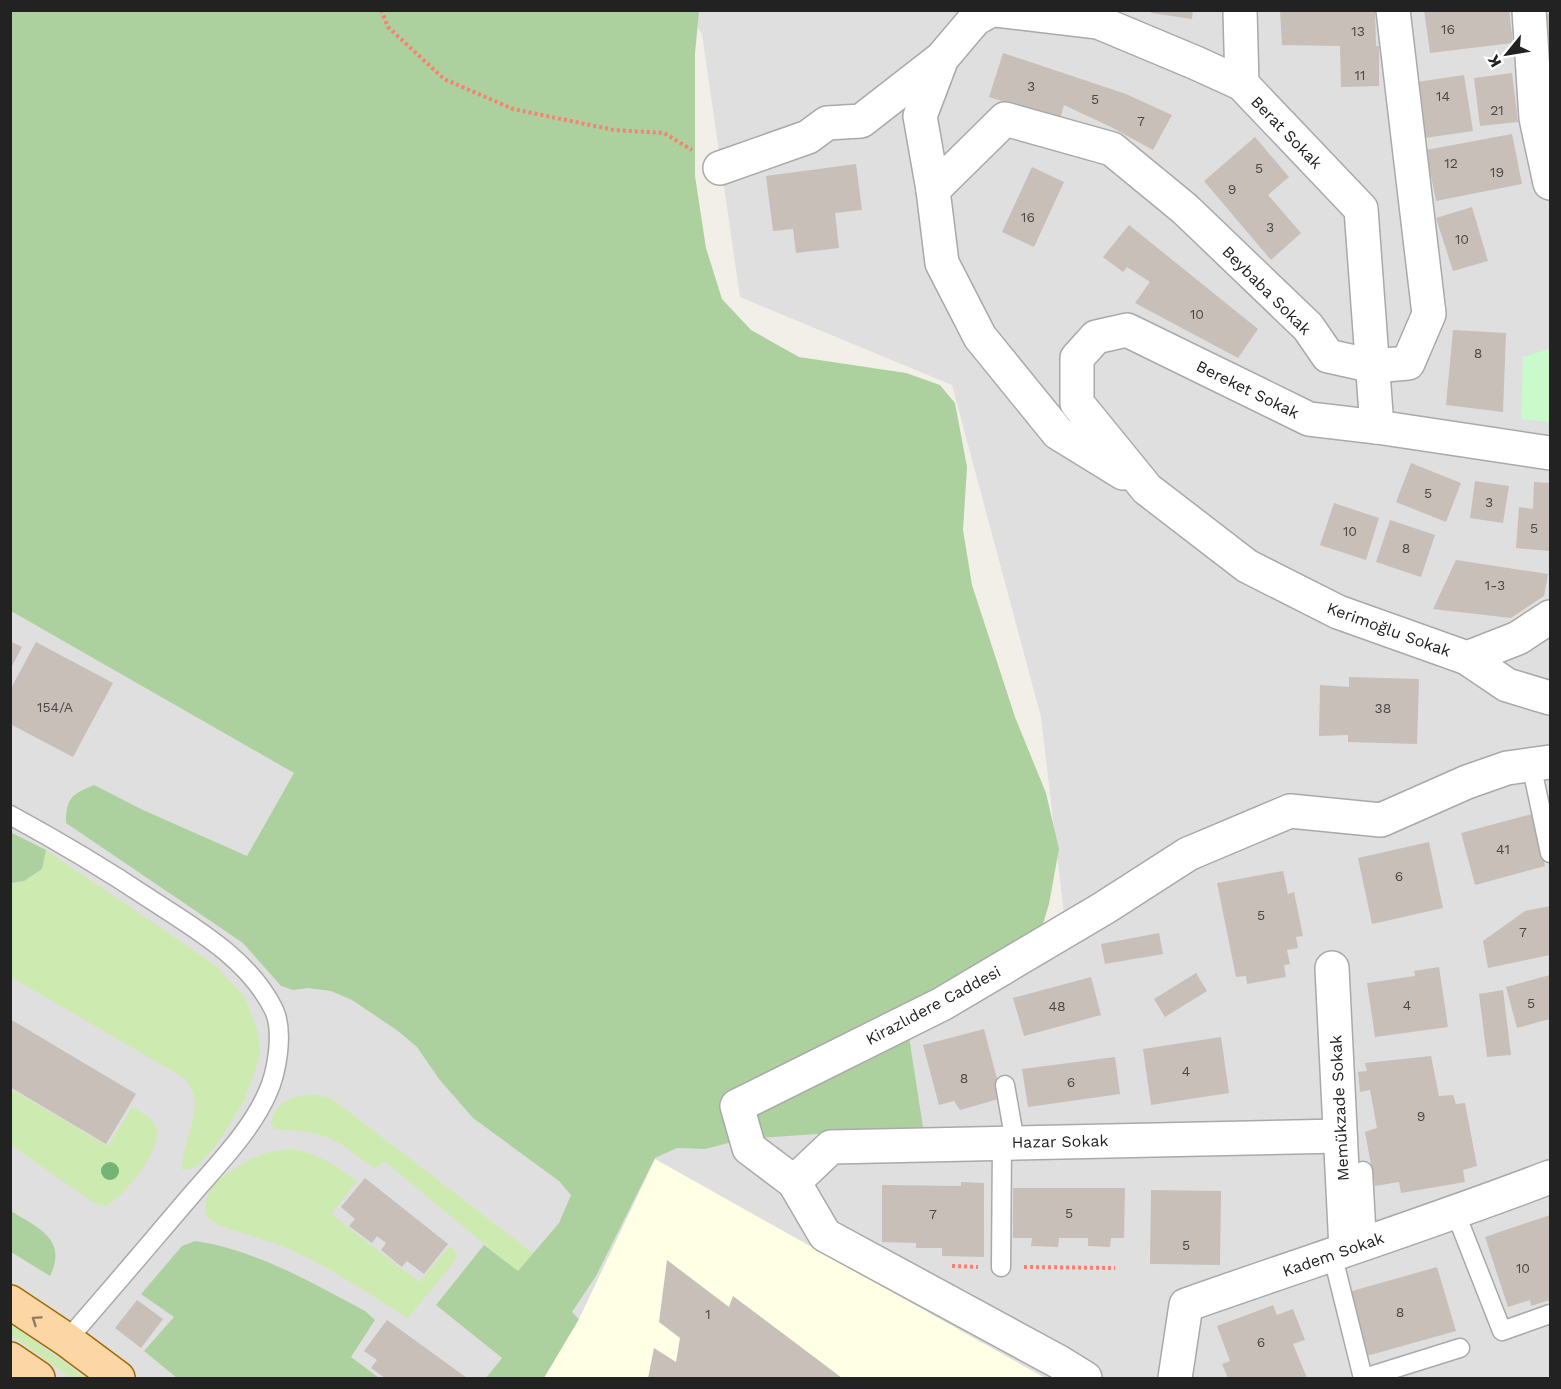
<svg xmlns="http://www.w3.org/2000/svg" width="1561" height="1389" font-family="'Work Sans',sans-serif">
  <rect width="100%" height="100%" fill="#f2efe9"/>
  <path fill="#e0dfdf" d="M686,11H1550V1378H11L10,464L784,1120L1064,914L1041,717L952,385L740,297L702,34Z"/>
  <path fill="#ffffe5" d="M655,1159L1045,1378H542L579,1319Z"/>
  <g fill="#cdebb0">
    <path d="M46,850L215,965L245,997L258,1032L260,1053L255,1071L243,1103L215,1147L195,1168L182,1170C181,1146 199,1118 194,1096C192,1090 188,1084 186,1079L11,977V883L24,881L42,869Z"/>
    <path d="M11,1089L108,1146L132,1107C140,1112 154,1118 157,1129C162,1149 123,1198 106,1206L94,1203L11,1145Z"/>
    <path d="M311,1094L330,1098L344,1108L534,1254L517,1271L385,1162L374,1168C361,1160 349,1148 335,1141C317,1131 296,1131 275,1129L271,1123C275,1102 291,1097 311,1094Z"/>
    <path d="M294,1149C319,1154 336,1166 357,1181L331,1214L419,1282L451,1245L457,1255L454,1262L408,1318C366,1292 324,1263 277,1244C264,1239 216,1227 209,1219C200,1207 210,1186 220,1179C245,1160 263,1150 294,1149Z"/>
    <path d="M11,1324L86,1378H71L11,1335Z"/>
  </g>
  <g fill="#add19e">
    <path d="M11,11H699L695,54V176L706,248L722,299L751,330L799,357L906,373L940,385L955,403L967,467L963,530L972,585L1015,717L1046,793L1059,849L1049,904L1040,934L905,1011L923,1127L744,1139L705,1149L677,1148L655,1158L596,1276L572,1312L579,1319L544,1378H486L502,1358L436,1305L484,1245L518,1271L559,1223L571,1195L559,1181L473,1118L439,1079L417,1047L398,1031L352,1000L331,991L308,988L293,990L281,986L243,943L66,823C66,798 72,794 94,785L143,810L247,856L294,773L11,611Z"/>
    <path d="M10,832L46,850L42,869L24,881L11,883Z"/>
    <path d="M11,1211C38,1228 68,1239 50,1276L11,1252Z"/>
    <path d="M195,1241C256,1250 311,1282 365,1311L375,1320L351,1357L379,1378H177L144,1351L174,1317L141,1294L182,1246Z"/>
  </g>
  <path fill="#c8facc" d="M1550,349V422L1521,419L1523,357Z"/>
  <g fill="#c7bfb8">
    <path d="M1152,10H1193L1192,19L1151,13Z"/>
    <path d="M1280,10H1375L1376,46H1379V86L1341,87L1340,46L1282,45Z"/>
    <path d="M1424,10H1509L1513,43L1430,53Z"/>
    <path d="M1550,14V65H1549L1544,15Z"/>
    <path d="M1003,53L1126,94L1172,115L1153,150L1111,127L1064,105L1060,119L989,97Z"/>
    <path d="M1512,73L1518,122L1480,126L1474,78Z"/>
    <path d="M1464,75L1473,131L1425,138L1417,82Z"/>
    <path d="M1512,134L1522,184L1436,201L1426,150Z"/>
    <path d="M1255,137L1289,177L1268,195L1301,233L1271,260L1204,181Z"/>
    <path d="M856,164L862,210L835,213L839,248L796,253L793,229L773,231L766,176Z"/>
    <path d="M1032,167L1064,182L1034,247L1002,232Z"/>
    <path d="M1472,207L1488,261L1453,271L1436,218Z"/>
    <path d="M1129,225L1258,329L1238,358L1135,303L1150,282L1127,267L1123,272L1103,257Z"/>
    <path d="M1453,330L1506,333L1503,412L1446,405Z"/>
    <path d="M1411,463L1461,483L1446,522L1396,502Z"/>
    <path d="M1475,481L1509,486L1503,523L1470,518Z"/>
    <path d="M1534,482L1550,483V551L1516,548L1519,507L1533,509Z"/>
    <path d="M1334,503L1379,518L1366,560L1320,545Z"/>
    <path d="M1390,520L1435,535L1421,577L1376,562Z"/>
    <path d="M1456,560L1548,574L1544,596L1511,618L1433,609Z"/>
    <path d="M10,641L22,647L10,670Z"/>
    <path d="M36,642L113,683L73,757L10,724V690Z"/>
    <path d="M1349,677L1419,679L1417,744L1348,742V735L1319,736L1320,685L1349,687Z"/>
    <path d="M1532,814L1545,866L1475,885L1461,833Z"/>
    <path d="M1429,842L1443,908L1372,924L1358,858Z"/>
    <path d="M1283,871L1288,894L1294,892L1303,936L1296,937L1298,948L1287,950L1290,964L1284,965L1286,977L1247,984L1246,976L1236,977L1217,883Z"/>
    <path d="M1550,906V955L1488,968L1483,941L1525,911Z"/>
    <path d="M1159,933L1163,954L1105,964L1101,944Z"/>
    <path d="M1439,967L1448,1027L1375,1037L1367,983L1415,976L1414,971Z"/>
    <path d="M1196,973L1207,991L1165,1017L1154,999Z"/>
    <path d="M1550,975V1019L1517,1028L1506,987Z"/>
    <path d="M1091,977L1101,1015L1024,1036L1013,998Z"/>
    <path d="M1503,990L1511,1055L1487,1057L1479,994Z"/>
    <path d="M10,1019L136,1094L106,1144L10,1087Z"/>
    <path d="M984,1029L1002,1098L960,1110L954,1101L939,1105L923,1045Z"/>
    <path d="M1221,1037L1229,1093L1151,1105L1143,1049Z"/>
    <path d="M1431,1056L1439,1096L1453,1095L1456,1104L1465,1103L1477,1166L1463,1170L1465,1182L1401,1193L1399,1182L1375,1186L1365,1132L1377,1128L1370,1090L1360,1092L1358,1072L1367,1071L1365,1063Z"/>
    <path d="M1115,1057L1120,1094L1028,1107L1022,1069Z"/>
    <path d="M365,1178L448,1244L424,1274L407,1261L402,1267L381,1250L386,1243L377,1236L372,1243L349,1226L355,1219L341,1207Z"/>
    <path d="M961,1182L984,1183V1257L942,1256V1248H916V1243L882,1242V1185L961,1186Z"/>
    <path d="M1013,1188H1125L1124,1238H1111L1110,1247L1088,1246V1238H1059L1058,1247L1031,1246L1032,1238H1013Z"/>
    <path d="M1151,1190L1221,1191L1220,1265L1150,1264Z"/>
    <path d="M1550,1215V1300L1531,1306L1530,1300L1508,1307L1485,1237Z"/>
    <path d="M667,1260L729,1307L733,1296L842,1378H648L654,1348L676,1362L680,1338L659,1322Z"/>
    <path d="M1437,1267L1456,1331L1363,1357L1345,1293Z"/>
    <path d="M137,1300L163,1319L141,1348L115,1328Z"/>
    <path d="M1273,1305L1277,1315L1293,1309L1305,1340L1293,1344L1307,1378H1228L1222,1364L1230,1361L1217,1326Z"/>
    <path d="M387,1320L467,1378H385L371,1368L377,1360L364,1351Z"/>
  </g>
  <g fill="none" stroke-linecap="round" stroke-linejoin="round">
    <g stroke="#a9a9a9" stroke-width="21">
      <g id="service">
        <path d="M1531,764L1550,853"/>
        <path d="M10,815C58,841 105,869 150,899C196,929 249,959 274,1010C284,1032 277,1073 267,1094C251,1130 220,1162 194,1192C152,1241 110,1291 67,1340"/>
        <path d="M1005,1085L1015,1142"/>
        <path d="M1363,1171L1367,1242"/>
        <path d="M1456,1214L1502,1331L1550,1314"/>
        <path d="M1332,1253L1363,1378"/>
        <path d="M1001,1267L1002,1142"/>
        <path d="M1364,1378L1460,1348"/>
      </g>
    </g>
    <g stroke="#a9a9a9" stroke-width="36">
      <g id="minor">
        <path d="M991,10L975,19L942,58L920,116L933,190L942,263L980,337L1058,433L1123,473"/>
        <path d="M996,10L1098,22L1196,63L1242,84L1361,209L1377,427"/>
        <path d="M1240,10L1242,84"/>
        <path d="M1529,10L1536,118L1550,183"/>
        <path d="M720,168L808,137L827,123L861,121L942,58"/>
        <path d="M933,190L1005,119L1112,149L1185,209L1308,327L1328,356L1373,366L1408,363L1429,314L1393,10"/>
        <path d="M1550,453L1377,427L1309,419L1127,330L1096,337L1077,358V403L1147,489L1247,566L1338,612L1467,658L1507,685L1550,698"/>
        <path d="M1467,658L1518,638L1550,617"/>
        <path d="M1332,968L1346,1249"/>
        <path d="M794,1182L831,1147L1340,1136"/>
        <path d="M1175,1378L1186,1305C1308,1262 1430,1223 1550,1177"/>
      </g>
    </g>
    <g stroke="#a9a9a9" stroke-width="36">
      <path id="tertiary" d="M1085,1378L1059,1362L825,1235L794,1182L749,1148L737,1106L942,1004L1104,908L1188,854L1290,811L1381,820L1467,782L1507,768L1550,762"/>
    </g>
    <g stroke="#a06b00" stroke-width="36">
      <g id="primary">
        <path d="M10,1302L67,1340L118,1378"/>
        <path d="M10,1359L38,1378"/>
      </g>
    </g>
    <g stroke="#fa8072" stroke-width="4" stroke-dasharray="3 3" stroke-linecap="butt">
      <path d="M381,10L388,27L444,79L513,109L614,130L664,133L692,150"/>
      <path d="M952,1266L978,1267"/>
      <path d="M1024,1267L1115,1268"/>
    </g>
    <use href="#service" stroke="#fff" stroke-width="18"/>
    <use href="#minor" stroke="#fff" stroke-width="33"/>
    <use href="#tertiary" stroke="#fff" stroke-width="33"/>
    <use href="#primary" stroke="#fcd6a4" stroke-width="33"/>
  </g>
  <circle fill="#74b475" cx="110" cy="1171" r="9"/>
  <defs><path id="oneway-chevron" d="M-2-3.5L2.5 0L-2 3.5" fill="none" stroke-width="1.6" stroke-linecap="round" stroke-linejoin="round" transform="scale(1.5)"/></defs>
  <use stroke="#8f7c63" href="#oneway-chevron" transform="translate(36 1320) rotate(-146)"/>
  <g text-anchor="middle" stroke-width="5" stroke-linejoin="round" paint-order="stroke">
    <g font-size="14" fill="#4b4948">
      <text x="1448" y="34">16</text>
      <text x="1358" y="36">13</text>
      <text x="1360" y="80">11</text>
      <text x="1031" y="91">3</text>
      <text x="1443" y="101">14</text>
      <text x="1095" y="104">5</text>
      <text x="1497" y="115">21</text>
      <text x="1141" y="126">7</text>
      <text x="1451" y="168">12</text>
      <text x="1259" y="173">5</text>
      <text x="1497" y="177">19</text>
      <text x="1232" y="194">9</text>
      <text x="1028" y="222">16</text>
      <text x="1270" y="232">3</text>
      <text x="1462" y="244">10</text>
      <text x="1197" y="319">10</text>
      <text x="1478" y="358">8</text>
      <text x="1428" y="498">5</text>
      <text x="1489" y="507">3</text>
      <text x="1534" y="533">5</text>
      <text x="1350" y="536">10</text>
      <text x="1406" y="553">8</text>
      <text x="1495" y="590">1-3</text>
      <text x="55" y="712">154/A</text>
      <text x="1383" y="713">38</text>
      <text x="1503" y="854">41</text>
      <text x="1399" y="881">6</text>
      <text x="1261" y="920">5</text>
      <text x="1523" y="937">7</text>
      <text x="1531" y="1008">5</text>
      <text x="1407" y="1010">4</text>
      <text x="1057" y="1011">48</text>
      <text x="1186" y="1076">4</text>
      <text x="964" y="1083">8</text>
      <text x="1071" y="1087">6</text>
      <text x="1421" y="1121">9</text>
      <text x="1069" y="1218">5</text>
      <text x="933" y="1219">7</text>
      <text x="1186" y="1250">5</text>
      <text x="1523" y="1273">10</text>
      <text x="1400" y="1317">8</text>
      <text x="708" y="1319">1</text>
      <text x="1261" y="1347">6</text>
    </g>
    <g font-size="16" fill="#222" stroke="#fff">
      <text transform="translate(1287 132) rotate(46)" y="6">Berat Sokak</text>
      <text transform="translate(1267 290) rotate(45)" y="6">Beybaba Sokak</text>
      <text transform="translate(1248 389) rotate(26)" y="6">Bereket Sokak</text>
      <text transform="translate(1389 629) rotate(20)" y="6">Kerimoğlu Sokak</text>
      <text transform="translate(933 1005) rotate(-28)" y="6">Kirazlıdere Caddesi</text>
      <text transform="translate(1339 1108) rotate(-93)" y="6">Memükzade Sokak</text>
      <text transform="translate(1060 1141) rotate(-1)" y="6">Hazar Sokak</text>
      <text transform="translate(1333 1254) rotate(-19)" y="6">Kadem Sokak</text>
    </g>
  </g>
  <rect width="1561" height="1389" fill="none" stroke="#222222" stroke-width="24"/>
  <g transform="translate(1507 54) rotate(240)" stroke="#ffffff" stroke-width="4.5" paint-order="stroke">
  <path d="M0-4.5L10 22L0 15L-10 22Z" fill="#222222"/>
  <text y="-9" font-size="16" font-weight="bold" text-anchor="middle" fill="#222222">K</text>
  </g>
</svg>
